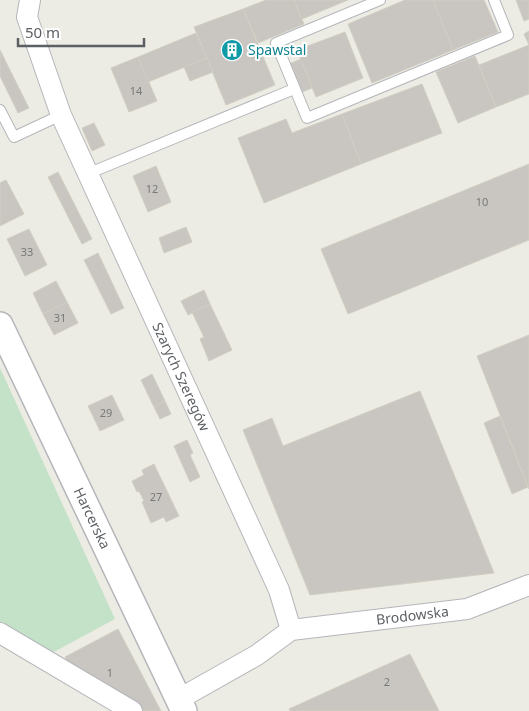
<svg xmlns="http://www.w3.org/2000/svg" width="529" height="711" font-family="'Noto Sans',sans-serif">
  <rect width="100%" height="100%" fill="#edece4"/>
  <path fill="#c3e2c7" d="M0,368L115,619L50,654L0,622Z"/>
  <g fill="#c9c6c1" stroke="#d1cec3">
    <path d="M266,0H294L304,24L258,43L243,9Z"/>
    <path d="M294,0H348L302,19Z"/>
    <path d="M405,0H433L453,50L372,83L348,24Z"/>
    <path d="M433,0H484L498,32L453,50Z"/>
    <path d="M516,0H529V19L524,21Z"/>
    <path d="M243,9L275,85L226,105L194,27Z"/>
    <path d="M529,31V45L524,34Z"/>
    <path d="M345,32L363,78L316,97L297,50Z"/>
    <path d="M196,33L207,58L148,82L138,57Z"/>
    <path d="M529,45V94L496,107L479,65Z"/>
    <path d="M0,50L29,108L18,113L0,76Z"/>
    <path d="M475,56L496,107L458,123L436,72Z"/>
    <path d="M138,57L157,101L129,112L111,68Z"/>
    <path d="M207,58L213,72L190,81L184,67Z"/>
    <path d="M301,59L312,88L300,93L289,64Z"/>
    <path d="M422,84L442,133L361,164L342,114Z"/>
    <path d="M342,114L361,164L264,203L238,138L286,119L292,133Z"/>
    <path d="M94,123L105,145L92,151L82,128Z"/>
    <path d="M529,164V240L348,314L321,249Z"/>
    <path d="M156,166L171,202L148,212L133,176Z"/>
    <path d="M58,172L92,239L82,244L48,177Z"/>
    <path d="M6,180L24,214L0,226V183Z"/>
    <path d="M186,227L192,242L164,253L159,238Z"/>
    <path d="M29,229L47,265L25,276L7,239Z"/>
    <path d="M98,253L124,308L111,314L84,260Z"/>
    <path d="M56,281L67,302L43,314L33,293Z"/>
    <path d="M204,290L210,304L188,315L181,301Z"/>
    <path d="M67,302L78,323L54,335L43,314Z"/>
    <path d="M210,304L232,350L209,361L200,339L204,337L192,312Z"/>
    <path d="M529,335V489L477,356Z"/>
    <path d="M152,374L165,401L154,407L141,380Z"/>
    <path d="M420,391L494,573L310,595L243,430L272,418L283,446Z"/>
    <path d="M112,395L124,420L100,431L88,406Z"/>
    <path d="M165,401L171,414L160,419L154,407Z"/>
    <path d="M500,416L528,487L512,494L484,423Z"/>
    <path d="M187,440L193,453L190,455L200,477L190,482L174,446Z"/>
    <path d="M154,464L179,516L166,522L164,517L151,523L142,502L144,501L139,491L137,492L132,481L144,475L142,470Z"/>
    <path d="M118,629L161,711H143L71,667L65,657Z"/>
    <path d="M410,654L439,711H290L289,709Z"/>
  </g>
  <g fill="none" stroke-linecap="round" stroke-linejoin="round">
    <g stroke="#b5b6ba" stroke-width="12">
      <g id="service">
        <path d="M380,0L276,43L307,118L508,35L494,0"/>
        <path d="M0,110L14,137L61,115"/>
        <path d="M87,174L294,89"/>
      </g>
    </g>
    <g stroke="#b5b6ba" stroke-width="22">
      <g id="minor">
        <path id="s1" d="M30,0L27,17L61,115L279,590L291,630"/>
        <path d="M0,633L132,711"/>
        <path id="s2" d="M179,699L257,655L291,630L467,609L529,585"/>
      </g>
    </g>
    <g stroke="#b5b6ba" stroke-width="28">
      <g id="tertiary">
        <path id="s3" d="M0,325L184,711"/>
      </g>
    </g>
    <use href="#service" stroke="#fff" stroke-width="10"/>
    <use href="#minor" stroke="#fff" stroke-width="20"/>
    <use href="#tertiary" stroke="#fff" stroke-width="25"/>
  </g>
  <defs>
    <g id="building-disc" transform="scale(1.125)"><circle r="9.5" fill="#0f9aa8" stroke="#fff"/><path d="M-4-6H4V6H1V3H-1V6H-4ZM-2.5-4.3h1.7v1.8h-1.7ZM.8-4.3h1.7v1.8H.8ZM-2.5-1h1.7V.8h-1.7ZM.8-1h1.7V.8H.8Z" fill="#fff"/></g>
  </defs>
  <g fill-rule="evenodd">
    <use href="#building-disc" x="232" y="50"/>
  </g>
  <g text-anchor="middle" stroke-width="4" stroke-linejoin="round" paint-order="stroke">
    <g font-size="11" fill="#77797a">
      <text x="136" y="95">14</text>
      <text x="152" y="193">12</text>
      <text x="482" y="206">10</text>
      <text x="27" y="256">33</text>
      <text x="60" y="322">31</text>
      <text x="106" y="417">29</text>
      <text x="156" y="501">27</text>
      <text x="110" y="677">1</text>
      <text x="387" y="686">2</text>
    </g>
    <g font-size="14" fill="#0d838f" stroke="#fff" text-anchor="start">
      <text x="248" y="55">Spawstal</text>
    </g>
    <g font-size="14" fill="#5c5f63" stroke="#fff">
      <text dy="5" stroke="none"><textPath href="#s1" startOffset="409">Szarych Szeregów</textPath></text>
      <text dy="5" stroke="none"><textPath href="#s3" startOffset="214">Harcerska</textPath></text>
      <text dy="5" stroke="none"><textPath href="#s2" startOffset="254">Brodowska</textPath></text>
    </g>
  </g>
  <path d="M18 38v8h126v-8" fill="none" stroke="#5c5f63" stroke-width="2.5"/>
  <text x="25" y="38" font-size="15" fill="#5c5f63" stroke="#ffffff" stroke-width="4" paint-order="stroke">50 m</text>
</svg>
